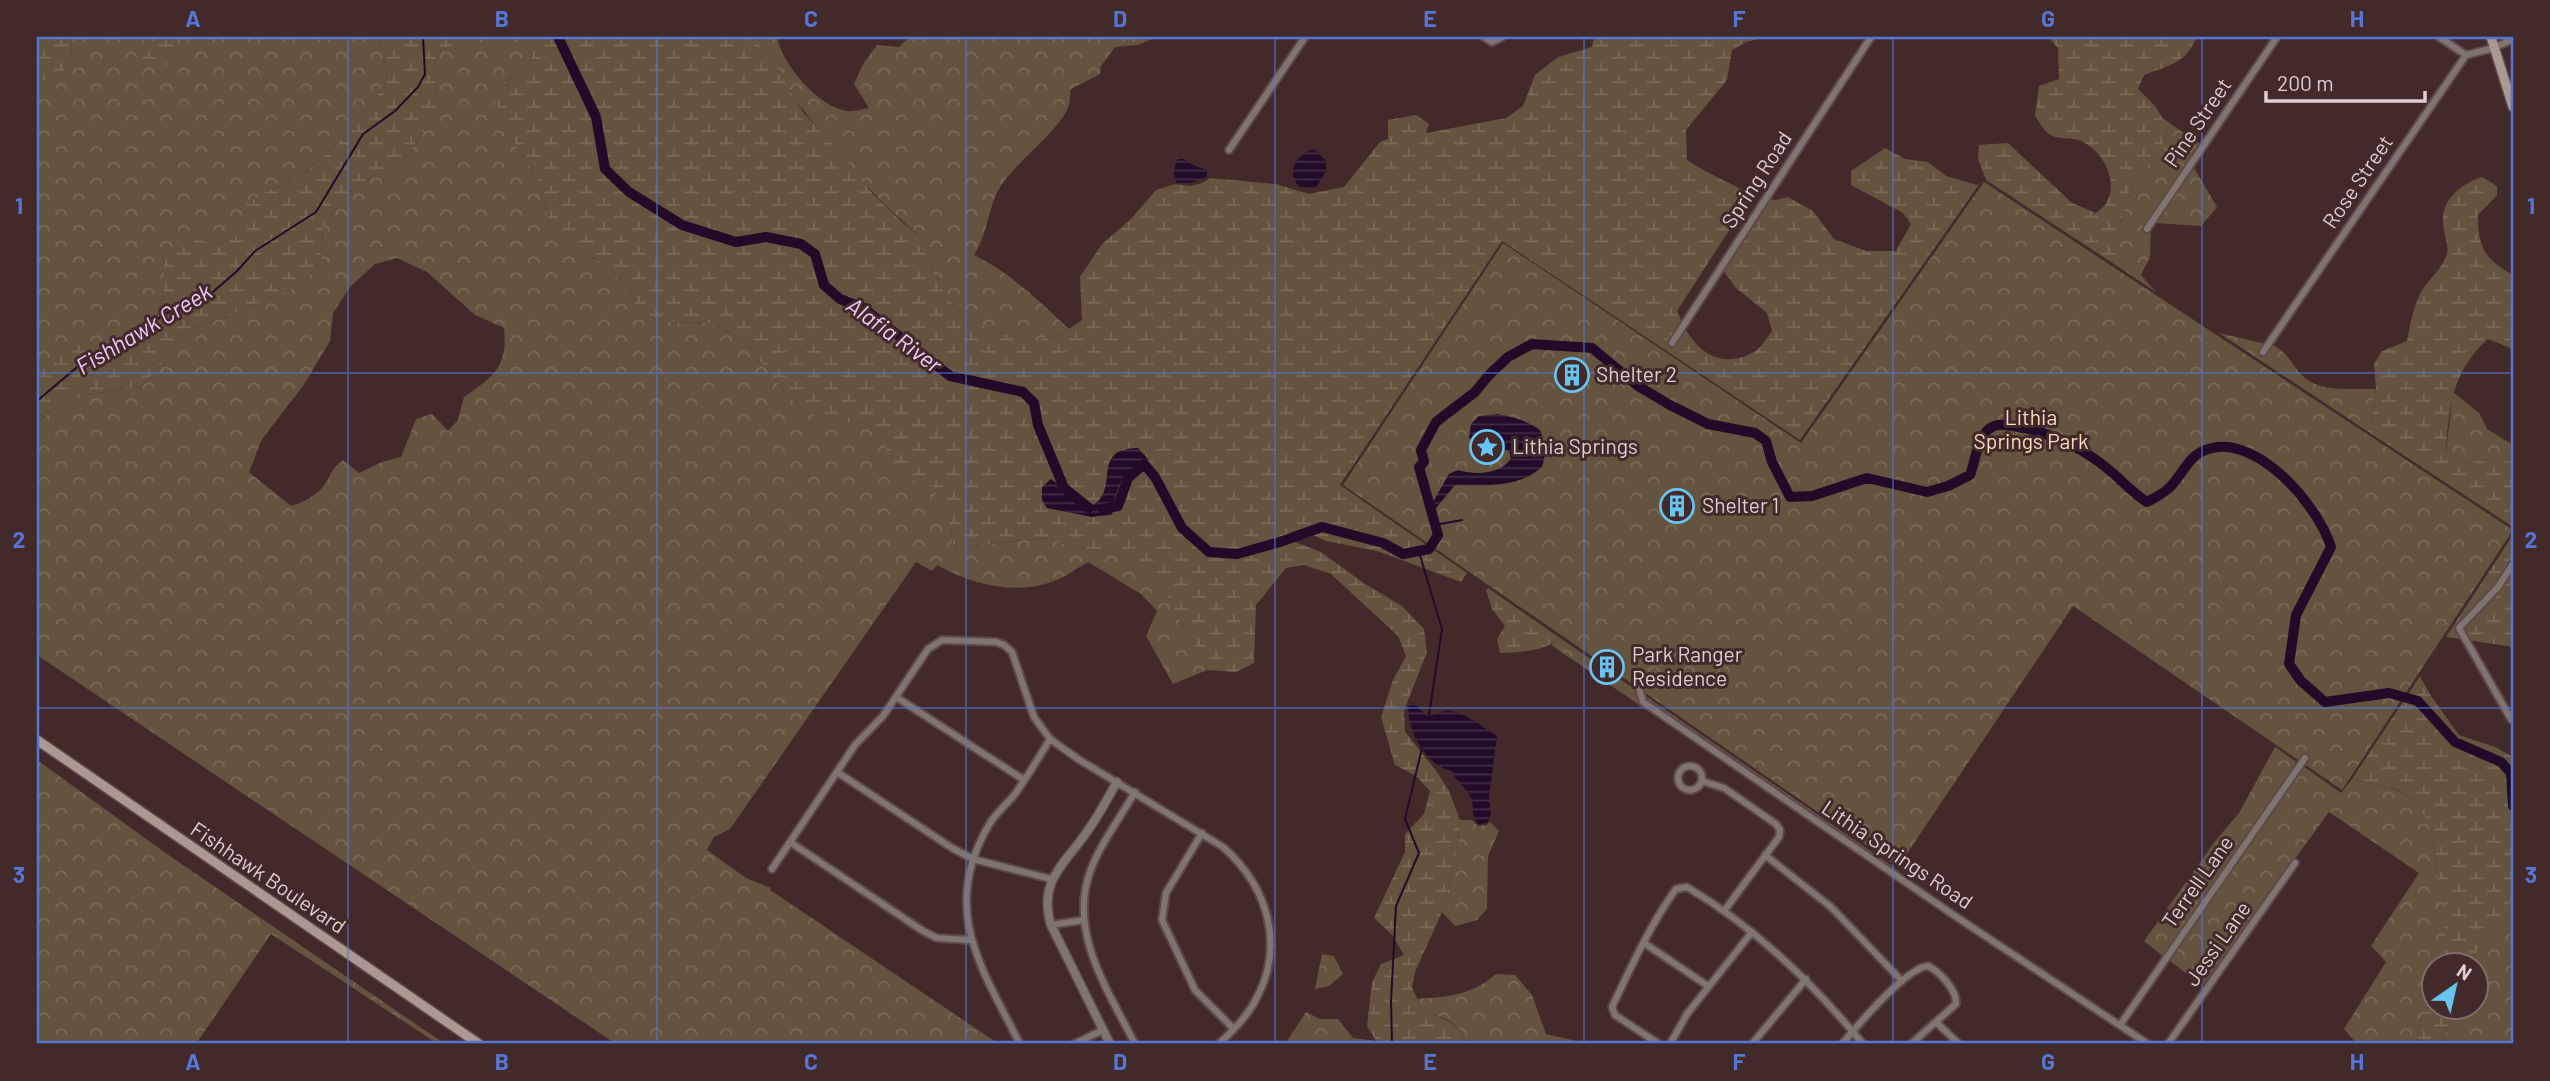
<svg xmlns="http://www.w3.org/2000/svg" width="2550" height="1081" font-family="Barlow,sans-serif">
  <defs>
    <pattern id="forest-crowns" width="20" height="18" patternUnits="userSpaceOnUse" patternTransform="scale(1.75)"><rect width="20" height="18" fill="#64533e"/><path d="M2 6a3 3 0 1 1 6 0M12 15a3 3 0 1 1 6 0" fill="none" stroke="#7a6b59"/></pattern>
    <pattern id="wetland-marsh" width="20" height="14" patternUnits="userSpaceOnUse" patternTransform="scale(1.75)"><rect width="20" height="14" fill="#64533e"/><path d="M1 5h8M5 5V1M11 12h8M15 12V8" fill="none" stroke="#7a6b59"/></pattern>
    <pattern id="water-rules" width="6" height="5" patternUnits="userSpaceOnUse" patternTransform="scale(1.75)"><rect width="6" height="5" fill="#210b28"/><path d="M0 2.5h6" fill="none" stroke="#412e46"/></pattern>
  </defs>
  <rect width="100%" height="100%" fill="#422a2b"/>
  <g fill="url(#forest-crowns)" fill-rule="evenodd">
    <path d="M72,37H379L385,53L387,82L345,137L299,178L266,192L242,233L218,246L164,262V295L156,316L135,344L120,352L73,345L37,366V72L39,81L71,60Z"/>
    <path d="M739,37H777C782,64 818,107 847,111C853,112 862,109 869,108L854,84L863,64L877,45L899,47L909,37H1157L1138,45L1115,47L1101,66L1100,74L1071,89C1070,94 1070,100 1069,105C1061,129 1017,162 1002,184C988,204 989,232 974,255C1011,273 1039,301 1069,329L1060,335L1032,341L987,329L955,308L930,268V244C874,201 833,148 790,93C774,73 756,55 739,37Z"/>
    <path d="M463,42H524L533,56L522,73L504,82L511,137L542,187L550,225L563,243L600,261L627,285L638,310L661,322L712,323L744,341L791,399L824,423L856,421L886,432L903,476L933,486L949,518L953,544L973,546L1043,538L1074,547L1121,554L1153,566C1168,602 1190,635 1207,670L1173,684L1146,636L1157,611L1141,594L1088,562C1077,568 1066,577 1054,581C1015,596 971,584 937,565L932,571L916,562L730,829L714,837L707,850L746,878L771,888L770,890L999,1044H616L37,655V423L51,410L86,395L141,386L159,368L183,331L231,315L304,283L321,261L323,227L348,193L372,176L397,169L439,110L433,68L439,51ZM397,258L427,272L475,315L504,328C508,367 494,376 464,397L458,420L448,431L432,414L416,419L401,457L382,462L359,473L343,460C328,472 332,476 322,488C314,497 302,503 291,506L249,472L262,439L303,386L330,341L333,313L350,287L375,264Z"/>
    <path d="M2161,117L2201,145L2144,230L2148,233L2151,229L2150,257L2141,275L2156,292L2117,266V233L2133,181L2161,152L2168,127Z"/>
    <path d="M2205,148L2194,168L2217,207L2201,226L2155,223Z"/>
    <path d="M1984,182L2513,530L2342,790L2073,606L1898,867L1343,485L1503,243L1801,443Z"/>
    <path d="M2219,333L2266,344L2260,353L2264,356L2273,345C2289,355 2289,360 2300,373C2317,394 2351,388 2376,389L2370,433Z"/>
    <path d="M2453,392L2479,413L2487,429L2513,445V464L2496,457L2467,464L2446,450Z"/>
    <path d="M1560,638L1636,690L1642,705L1762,788L1551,645Z"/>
    <path d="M1644,695L1895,868L1893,870L1646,700Z"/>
    <path d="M2275,747L2298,763L2164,957L2144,941L2216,840L2239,813Z"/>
    <path d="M37,760L167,854L445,1044H438L271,934L196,1044H37Z"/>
    <path d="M2303,766L2341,793L2352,779L2396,789L2416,802L2430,826L2436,854L2435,871L2445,901V965H2434V1000L2421,1017L2417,1044H2357L2344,1029L2386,962L2371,946L2419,873L2329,812L2202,986L2169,960Z"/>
    <path d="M1460,820H1472L1478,826L1487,825L1490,822L1499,831L1488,856L1487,909L1477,920L1455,926L1442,912L1456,859Z"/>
    <path d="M2513,916V1044H2441L2455,1008L2476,1007V965H2470L2472,958L2508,917Z"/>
    <path d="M1322,954L1334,956L1343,974L1329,986L1315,989Z"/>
    <path d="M1496,974L1515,975L1532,995L1546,1034L1589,1044H1466C1461,1022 1443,1017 1423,1012L1417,999C1448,997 1472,995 1496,974Z"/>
    <path d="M1306,1012L1320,1019H1338L1353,1038L1376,1041L1378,1044H1285Z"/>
  </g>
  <g fill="url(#wetland-marsh)" fill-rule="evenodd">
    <path d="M37,37H72L71,60L58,79L39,81Z"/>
    <path d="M379,37H739L759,45L775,65L803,112L849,163L872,193L904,224L930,244V268L955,308L987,329L1032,341L1060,335L1082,320L1080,277L1102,244L1131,219L1156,190L1175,184L1190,186L1202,183L1210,178L1276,184L1309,194L1344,187L1380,142L1388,139V120L1416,115L1429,124L1426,133L1506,118L1523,106L1535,75L1558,57L1592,47L1594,37H1767L1746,42L1732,50L1727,80L1686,130L1687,160C1708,174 1730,183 1752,195L1677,311L1682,322L1669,344L1673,347L1685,328C1700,356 1725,368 1754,352C1761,348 1767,337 1772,331L1767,313L1735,287L1723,270L1769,199L1776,200L1788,197L1813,211L1834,239L1866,251H1896L1911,224L1903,213L1851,185V171L1885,148L1905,159L1928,162L1946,176L1977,185L1980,183L1800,440L1502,241L1340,485L1467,573L1461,582L1377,551L1326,541L1300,529L1290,540L1321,552L1365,584L1402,606L1424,629L1427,652L1404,711L1405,732L1437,772L1449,791L1460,820L1456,859L1442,912L1415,972L1412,987L1423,1012C1442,1017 1461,1023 1466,1044H1378L1367,1026L1372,982L1381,964L1404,955L1393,936L1374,918L1405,852V834L1424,814L1430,791L1416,776L1395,765L1381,717L1393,680L1406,656L1398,636L1331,574L1304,565L1286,568L1256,605L1254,663L1236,672L1207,670C1190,635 1168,602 1153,566L1121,554L1074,547L1043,538L973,546L953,544L949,518L933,487L903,476L887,462L886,432L856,421L824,424L791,399L744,341L712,323L661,322L638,310L627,285L600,261L563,243L550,225L542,187L511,137L495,100L504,82L522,73L533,56L524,42H463L439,51L433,68L439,110L397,169L372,176L348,193L323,227L321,261L304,283L231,315L183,331L159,368L141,386L86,395L51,410L37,423V366L73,344L120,352L135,344L156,316L164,295V262L186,238L218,246L242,233L245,205L266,192L299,178L345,137L387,82L385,53ZM1138,448L1148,461C1122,467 1117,490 1112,515C1072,520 1073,508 1051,479L1078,500L1093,505C1105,497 1108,487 1107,473Z"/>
    <path d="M2048,37H2197C2185,64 2170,65 2144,75L2138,89L2155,106L2168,127L2161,152L2133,181L2117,233V266L1986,180L1978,159L1979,145L2008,143L2072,203L2096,213C2124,195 2109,154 2081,141C2072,137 2057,140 2049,134C2043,130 2039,121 2035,116L2039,86L2059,79L2058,48Z"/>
    <path d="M167,39L175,45L177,63C159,68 146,66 134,52L154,41Z"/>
    <path d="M2482,177L2497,186V195L2478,215C2478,249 2485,259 2513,275V349L2488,339C2453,370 2449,405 2446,450L2467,464L2496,457L2513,464V527L2370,433L2376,389L2374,364L2382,351L2407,341C2410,326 2413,308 2420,294C2427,280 2442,270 2447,254C2449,244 2443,232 2443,222C2441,199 2463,183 2482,177Z"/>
    <path d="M2513,535V559L2496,585L2456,627L2461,639L2446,637Z"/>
    <path d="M2513,569V647L2468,640L2464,626L2500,589Z"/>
    <path d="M1488,588L1560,638C1543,652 1521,652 1500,653L1497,639L1505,626L1492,609L1486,590Z"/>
    <path d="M2420,676L2431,696L2459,735L2495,747L2513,757V916L2508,917L2472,958L2470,965H2445V901L2435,871L2436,854L2430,826L2416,802L2397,789L2352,779Z"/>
    <path d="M2434,1000V1007L2455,1008L2441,1044H2417L2421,1017Z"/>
  </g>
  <g fill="url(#water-rules)">
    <path d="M1314,149L1326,161V171L1316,188H1301C1284,174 1296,154 1314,149Z"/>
    <path d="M1178,159H1184L1195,166L1207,170V177L1190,183H1177C1173,174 1173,168 1178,159Z"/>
    <path d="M1498,414C1513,417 1529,421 1541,431L1545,455L1542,467C1518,489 1484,485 1455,485L1431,514L1429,509L1449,474L1458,470C1475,475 1501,475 1511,458L1509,451L1479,444L1469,438L1471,424L1479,416Z"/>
    <path d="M1138,448L1149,460C1121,468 1116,488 1112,514L1092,517L1047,508L1042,500V487L1051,479L1078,500L1094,505C1120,486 1090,449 1138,448Z"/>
    <path d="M1413,702L1427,716C1434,715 1438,712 1444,711C1460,708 1484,728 1497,736L1489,797L1491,815L1487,823L1478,824C1470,815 1475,805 1470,796C1465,786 1456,782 1452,771C1426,766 1408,732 1408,707Z"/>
  </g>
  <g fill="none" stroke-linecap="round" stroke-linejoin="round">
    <g stroke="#210b28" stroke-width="2">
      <path d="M37,401L89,357L135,337L163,315L206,298L237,271L255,251L316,212L363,134L395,111L418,87L425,74L423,37"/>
      <path d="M1435,525L1462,520"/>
      <path d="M1419,552L1442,629L1429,715"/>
      <path d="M1392,1044L1391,1001L1396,906L1419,853L1405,819L1422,748"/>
    </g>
    <g stroke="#210b28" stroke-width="10">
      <path d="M558,37L596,117L605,169L629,192L682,225L736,242L766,237L801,244L815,254L824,285L840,299L863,308L950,376L1023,392L1034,403L1038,425L1064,488L1089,508"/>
      <path d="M1103,509L1118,506L1128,478L1144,464L1155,477L1182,528L1209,552L1237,554L1280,542L1322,527L1383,543L1403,554L1429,549L1438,535L1419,467L1424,462L1421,450L1436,422L1475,392L1489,375L1508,357L1532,344L1592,348L1638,386L1670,405L1708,424L1755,433L1766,441L1772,462L1790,497L1812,496L1867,478L1927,492L1948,486L1970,475C1975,462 1977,440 1988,430C1996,422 2007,425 2018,427C2052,432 2088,451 2114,474C2125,484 2134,494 2147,502C2154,498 2163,494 2169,488C2180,478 2188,458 2201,452C2252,426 2318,505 2331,547L2296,615L2289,664L2301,681L2325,702L2389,693L2418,701L2455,742L2501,762L2511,773L2513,806"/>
    </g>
    <g stroke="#5e4849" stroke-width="10">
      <g id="minor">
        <path d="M1484,37L1492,42L1502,37"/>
        <path d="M2439,37L2466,55"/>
        <path d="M1229,150L1305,37"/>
        <path d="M2147,229L2277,37"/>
        <path d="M1672,343L1871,37"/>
        <path d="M2263,352L2466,55L2494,48L2513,39"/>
        <path d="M1638,685L1643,702L1958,918L2148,1044"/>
        <path d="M896,697L1024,780"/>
        <path d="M2511,719L2459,628L2498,587L2513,564"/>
        <circle cx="1690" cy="778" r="12"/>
        <path d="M837,772L952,848L973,859L1051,879"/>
        <path d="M1702,781L1724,788L1776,824L1780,830L1779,837L1724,911"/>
        <path d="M1135,792C1120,818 1100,844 1090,872C1068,933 1109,992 1135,1044"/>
        <path d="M1202,833L1166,893L1162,920L1195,990L1234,1029"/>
        <path d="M790,842L923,931L937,938L970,940"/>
        <path d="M1765,855L1831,907L1902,981"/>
        <path d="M772,869L855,745L883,716L928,649L942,640L996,642L1004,645L1012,652L1034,717L1050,739L1078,759L1223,847C1269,888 1286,947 1254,1003C1245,1019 1232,1031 1219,1044"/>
        <path d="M1051,925L1084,920"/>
        <path d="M1644,943L1708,986"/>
        <path d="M1937,1023L1959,1044"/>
        <path d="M2120,1025L2305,758"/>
        <path d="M1020,1044C981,967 939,908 990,823C997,812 1007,804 1015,794C1028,776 1039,757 1050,739"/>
        <path d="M1074,1044L1103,1030"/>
        <path d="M1659,1044L1615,1015L1612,1007C1631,967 1650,925 1676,889L1687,887C1756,928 1813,983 1863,1044"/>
        <path d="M1670,1044L1687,1014L1752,932"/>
        <path d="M1752,1044L1806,979"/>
        <path d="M1842,1044C1857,1026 1906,968 1928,966C1940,972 1957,990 1956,1004L1911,1044"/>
        <path d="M2168,1044L2295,863"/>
      </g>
    </g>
    <g stroke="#5e4849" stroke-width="11">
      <path id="tertiary" d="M1110,1044L1051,925C1038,881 1064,865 1086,833C1098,817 1107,799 1117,782"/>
    </g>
    <g stroke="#5e4849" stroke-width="12">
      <g id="secondary">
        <path d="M2491,37L2513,107"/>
        <path d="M37,740L479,1044"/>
      </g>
    </g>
    <use href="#minor" stroke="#7f746f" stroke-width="6"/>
    <use href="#tertiary" stroke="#7f746f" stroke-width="8"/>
    <use href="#secondary" stroke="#ab9991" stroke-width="9"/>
  </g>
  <path fill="none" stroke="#5775d5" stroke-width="2" stroke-opacity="0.55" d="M348,37V1044M657,37V1044M966,37V1044M1275,37V1044M1584,37V1044M1893,37V1044M2202,37V1044M37,373H2513M37,708H2513"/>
  <defs>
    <g id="building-ring" transform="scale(1.75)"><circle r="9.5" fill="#422a2b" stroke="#68c4f0" stroke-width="1.5"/><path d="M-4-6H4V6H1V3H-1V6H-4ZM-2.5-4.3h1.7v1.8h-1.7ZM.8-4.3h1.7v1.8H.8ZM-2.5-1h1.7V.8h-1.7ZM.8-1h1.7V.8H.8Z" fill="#68c4f0"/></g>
    <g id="sight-ring" transform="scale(1.75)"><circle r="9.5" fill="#422a2b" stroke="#68c4f0" stroke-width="1.5"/><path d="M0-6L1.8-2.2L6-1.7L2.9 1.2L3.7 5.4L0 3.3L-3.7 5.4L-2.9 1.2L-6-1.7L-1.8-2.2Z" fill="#68c4f0"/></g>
  </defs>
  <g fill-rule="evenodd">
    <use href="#building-ring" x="1572" y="375"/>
    <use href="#sight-ring" x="1487" y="447"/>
    <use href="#building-ring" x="1677" y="506"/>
    <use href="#building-ring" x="1607" y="667"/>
  </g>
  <g text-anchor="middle" stroke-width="6" stroke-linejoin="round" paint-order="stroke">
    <g font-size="21" fill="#dfcfcf" stroke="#422a2b">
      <text transform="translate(2198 123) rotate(-56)" y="7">Pine Street</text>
      <text transform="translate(1757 180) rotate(-57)" y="7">Spring Road</text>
      <text transform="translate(2358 182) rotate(-56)" y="7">Rose Street</text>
      <text transform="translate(1897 855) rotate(34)" y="7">Lithia Springs Road</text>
      <text transform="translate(268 878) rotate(34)" y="7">Fishhawk Boulevard</text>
      <text transform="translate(2198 882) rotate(-55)" y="7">Terrell Lane</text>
      <text transform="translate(2218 944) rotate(-55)" y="7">Jessi Lane</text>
    </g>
    <g font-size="21" fill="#dfcfcf" stroke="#422a2b" text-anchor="start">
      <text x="1596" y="382">Shelter 2</text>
      <text x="1512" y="454">Lithia Springs</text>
      <text x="1702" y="513">Shelter 1</text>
      <text x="1632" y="662">Park Ranger<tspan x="1632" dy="24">Residence</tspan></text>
    </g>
    <g font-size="21" fill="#faddbb" stroke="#422a2b">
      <text x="2031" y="425">Lithia<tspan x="2031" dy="24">Springs Park</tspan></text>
    </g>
    <g font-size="23" font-style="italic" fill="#efccfc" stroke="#422a2b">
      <text transform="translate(144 329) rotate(-31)" y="8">Fishhawk Creek</text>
      <text transform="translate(894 335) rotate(36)" y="8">Alafia River</text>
    </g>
  </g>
  <rect width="2550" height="1081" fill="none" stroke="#422a2b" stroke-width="77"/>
  <g transform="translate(2455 986) rotate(34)"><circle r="33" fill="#422a2b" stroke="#816c6d" stroke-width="2"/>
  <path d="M0-5L12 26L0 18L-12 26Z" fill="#68c4f0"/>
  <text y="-10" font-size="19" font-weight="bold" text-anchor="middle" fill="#dfcfcf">N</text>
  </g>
  <path d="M2266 91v10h159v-10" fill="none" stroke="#dfcfcf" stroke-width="3.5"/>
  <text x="2277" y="91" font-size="21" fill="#dfcfcf" stroke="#422a2b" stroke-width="5" paint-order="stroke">200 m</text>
  <rect x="38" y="38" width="2474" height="1004" fill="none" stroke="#5775d5" stroke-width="2.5"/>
  <g font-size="23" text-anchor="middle" font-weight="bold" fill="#5775d5">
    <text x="193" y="27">A</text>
    <text x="502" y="27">B</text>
    <text x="811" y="27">C</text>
    <text x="1120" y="27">D</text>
    <text x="1430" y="27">E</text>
    <text x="1739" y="27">F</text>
    <text x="2048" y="27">G</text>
    <text x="2357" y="27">H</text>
    <text x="19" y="214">1</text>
    <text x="2531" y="214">1</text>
    <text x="19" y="548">2</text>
    <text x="2531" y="548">2</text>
    <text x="19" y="883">3</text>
    <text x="2531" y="883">3</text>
    <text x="193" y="1070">A</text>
    <text x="502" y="1070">B</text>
    <text x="811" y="1070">C</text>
    <text x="1120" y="1070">D</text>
    <text x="1430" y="1070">E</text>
    <text x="1739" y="1070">F</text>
    <text x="2048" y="1070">G</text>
    <text x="2357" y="1070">H</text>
  </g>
</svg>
